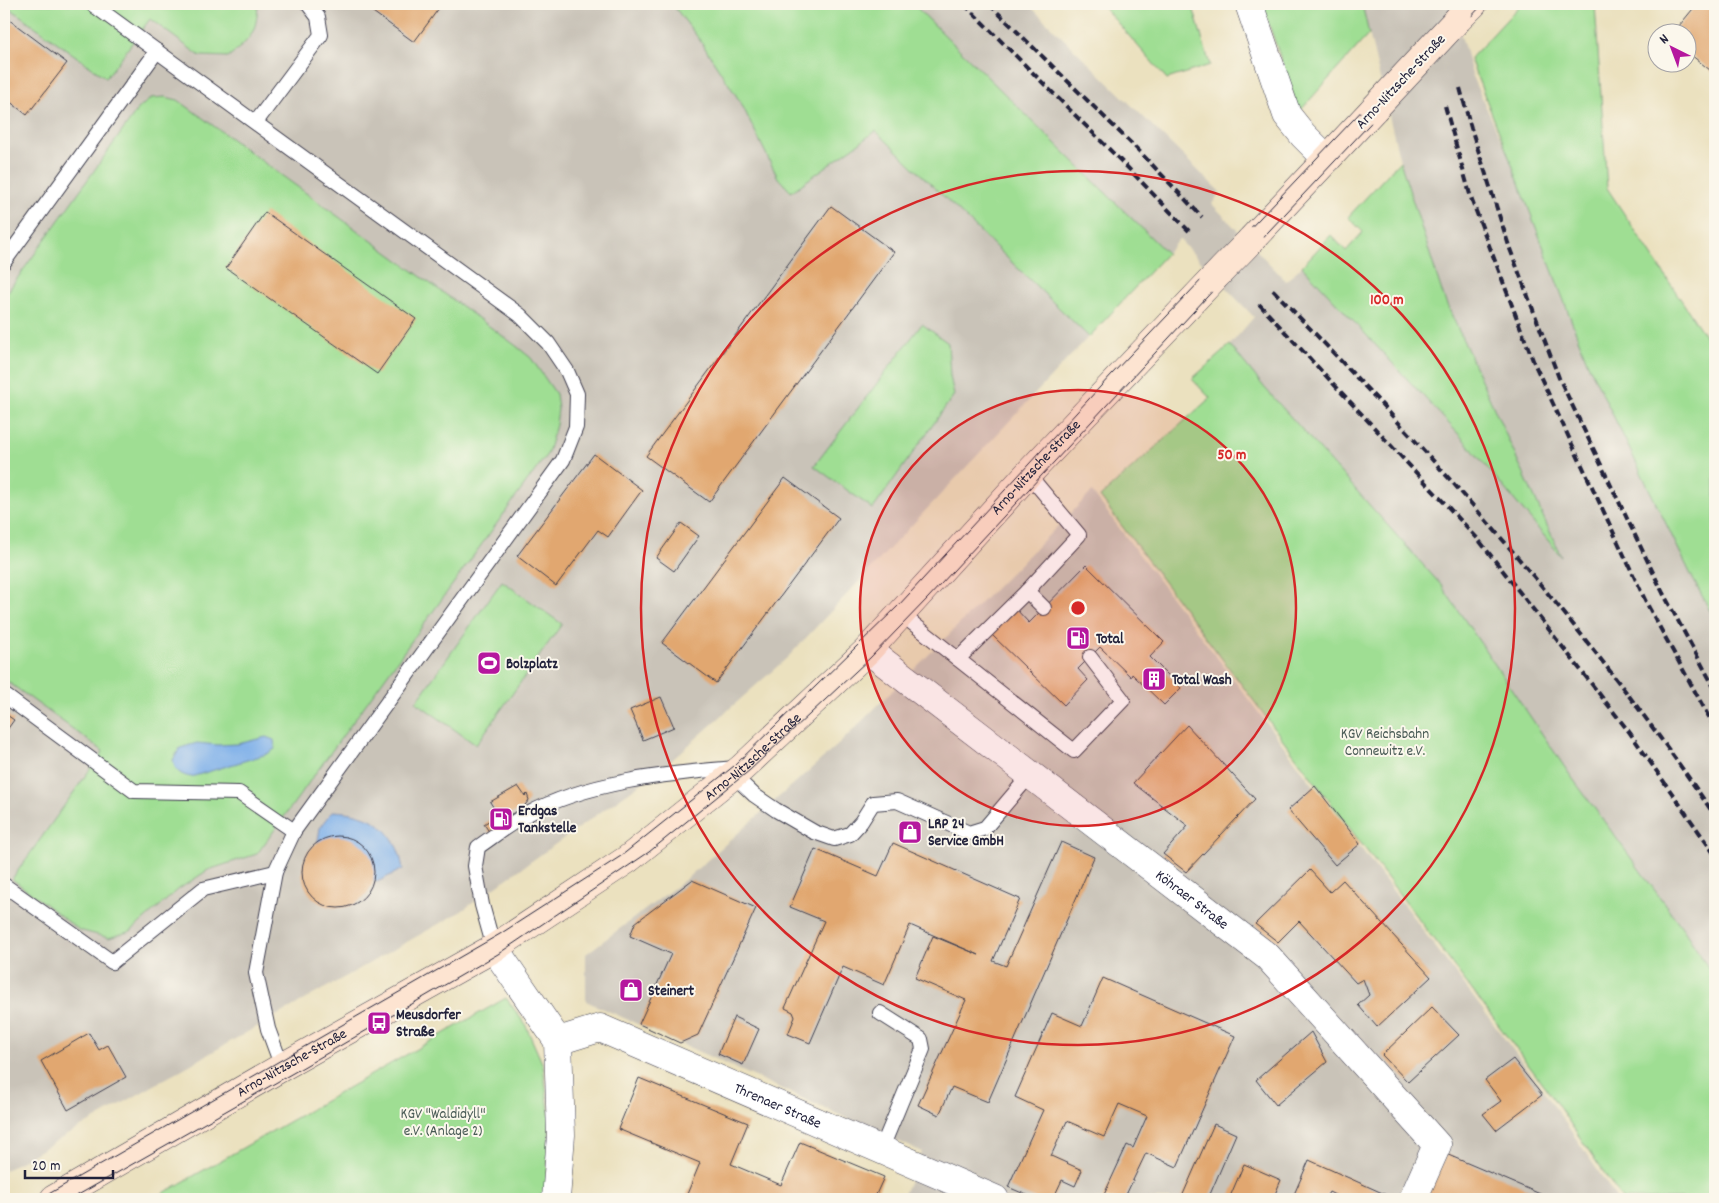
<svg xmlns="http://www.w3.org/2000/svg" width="1719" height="1203" font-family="Dekko,sans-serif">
  <rect width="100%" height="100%" fill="#fbf7ec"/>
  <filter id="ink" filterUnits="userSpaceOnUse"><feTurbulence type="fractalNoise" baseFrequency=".02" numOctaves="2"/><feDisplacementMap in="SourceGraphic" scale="10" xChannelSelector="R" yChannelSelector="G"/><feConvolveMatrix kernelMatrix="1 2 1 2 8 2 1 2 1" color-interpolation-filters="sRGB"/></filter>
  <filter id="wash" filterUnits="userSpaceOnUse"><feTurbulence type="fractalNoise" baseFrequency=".0096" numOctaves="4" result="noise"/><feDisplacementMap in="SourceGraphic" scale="20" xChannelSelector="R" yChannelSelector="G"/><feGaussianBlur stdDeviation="1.12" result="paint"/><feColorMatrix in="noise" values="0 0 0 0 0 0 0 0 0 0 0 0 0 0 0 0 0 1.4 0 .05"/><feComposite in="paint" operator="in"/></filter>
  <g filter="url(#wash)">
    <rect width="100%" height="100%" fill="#ebe1bf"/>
    <g fill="#c9c3b8">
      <path d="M4,4H855L1139,283L788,657L664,767L460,912L228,1043L4,1171Z"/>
      <path d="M913,4H1028L1220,192L1212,204L1286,281L1302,266L1464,440L1559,554L1444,298L1400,161L1362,4H1452L1474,81L1509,157L1693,579L1715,620V978L1684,930L1570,775L1441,585L1264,387L1230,345L1254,317L1179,239L1167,253Z"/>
      <path d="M1092,492L1541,1087L1617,1199H902L922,1152L586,1001V954L686,879L839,744Z"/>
    </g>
    <g fill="#9fde93" stroke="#608067">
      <path d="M4,4H258C257,33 250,40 228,57L200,56L150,19L106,78Z"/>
      <path d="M672,4H913L1167,253L1089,337L876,131L791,192L778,178L741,103L699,39Z"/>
      <path d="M1101,4H1192L1210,65L1167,79Z"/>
      <path d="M1262,4H1362L1369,34L1299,112Z"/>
      <path d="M1521,4H1595L1607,188L1715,351V620L1693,579L1588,364L1509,157L1470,59Z"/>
      <path d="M165,97L178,100L515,345L531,358L556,394L558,409L556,425L548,453L257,854L208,870L179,889L131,931L109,938L79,930L12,879L103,751L4,679V297L138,109L151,98Z"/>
      <path d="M1400,161L1444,298L1561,556L1464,440L1302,266L1331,235L1346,251L1363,232L1348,217Z"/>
      <path d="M922,324L948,343L950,376L954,395L873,509L814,466Z"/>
      <path d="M1230,345L1264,387L1441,585L1570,775L1684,930L1715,978V1199H1622L1548,1091L1100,497L1210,398L1192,379Z"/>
      <path d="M502,581L562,624L476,745L416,702Z"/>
      <path d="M506,998L525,1024L543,1065L550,1118L546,1199H153Z"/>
    </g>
    <g fill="#7dafe9" stroke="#506892">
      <path d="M266,737L274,740L275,749L267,754L191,777C180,775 175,771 173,760L180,748L197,743L217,745L238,744Z"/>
      <path d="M333,811C373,813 396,828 403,869L377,882L317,847L320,828Z"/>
    </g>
    <g id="blocks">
      <g fill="#e1a76f">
        <path d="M362,4H442L414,42Z"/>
        <path d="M1697,4H1715V74L1686,51V32H1674Z"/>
        <path d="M4,16L67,63L27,115L4,97Z"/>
        <path d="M831,206L894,252L709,502L646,456Z"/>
        <path d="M265,212L416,319L377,374L226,268Z"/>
        <path d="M594,454L642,490L608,537L598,530L556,586L517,556Z"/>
        <path d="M785,478L839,518L716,683L662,643Z"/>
        <path d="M681,523L699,536L674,571L656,558Z"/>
        <path d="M1086,565L1164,642L1150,657L1181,688L1164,705L1132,674L1131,677L1100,647L1078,669L1088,680L1064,705L991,634L1016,609L1029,623Z"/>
        <path d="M661,697L674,727L643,740L630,710Z"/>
        <path d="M4,713L14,720L4,734Z"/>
        <path d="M1187,725L1255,799L1186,872L1163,854L1188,826L1133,783Z"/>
        <path d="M518,786L525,796L527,794L529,800L522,809L509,815L512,820L490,833L484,824L501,813H497L490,802Z"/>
        <path d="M1315,786L1360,844L1335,865L1288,810Z"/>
        <circle cx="338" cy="872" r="36"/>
        <path d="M1061,842L1094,857L988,1102L952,1087L939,1115L918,1105L966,1000L915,978L933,936L979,955L910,925L884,985L843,967L810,1043L788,1034L795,1017L793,1012L785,1008L824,921L790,907L815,849L878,876L893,843L1020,899L993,961L1006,966Z"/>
        <path d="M1310,870L1330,892L1343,880L1431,977L1377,1027L1358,1005L1369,995L1363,979L1356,983L1299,921L1278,942L1255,924Z"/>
        <path d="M692,880L756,908L698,1035L680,1043L639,1024L671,954L630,936L635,923Z"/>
        <path d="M1103,978L1235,1036L1177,1167L1146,1153L1124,1199H1102L1127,1145L1133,1148L1147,1116L1119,1104L1104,1137L1067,1121L1051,1156L1082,1170L1075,1186L1062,1180L1053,1199H1036L1008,1187L1043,1110L1015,1097L1052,1013L1082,1026Z"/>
        <path d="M1432,1007L1459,1035L1408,1082L1382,1055Z"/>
        <path d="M734,1017L759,1029L743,1065L718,1054Z"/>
        <path d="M1311,1032L1327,1062L1276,1105L1256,1080Z"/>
        <path d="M89,1033L99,1050L108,1045L126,1077L68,1110L41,1061Z"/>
        <path d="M1513,1059L1542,1095L1496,1130L1483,1114L1501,1101L1485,1080Z"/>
        <path d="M639,1078L748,1123L731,1164L781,1185L800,1142L884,1177L874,1199H685L700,1163L618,1129Z"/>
        <path d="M1214,1124L1236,1134L1208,1199H1181Z"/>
        <path d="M1446,1154L1552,1199H1426Z"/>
        <path d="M1309,1160L1389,1196L1388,1199H1343L1329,1192L1325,1199H1320L1311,1195V1199H1292Z"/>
        <path d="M1244,1164L1281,1180L1273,1199H1229Z"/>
      </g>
    </g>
  </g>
  <g filter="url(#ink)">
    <use href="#blocks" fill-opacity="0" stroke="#403f4f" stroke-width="1"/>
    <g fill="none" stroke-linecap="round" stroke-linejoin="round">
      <g stroke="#403f4f" stroke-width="16">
        <g id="service">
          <path d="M92,4L520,315L548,343L567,371L577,394L576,427L563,460L294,831L275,872L256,973L268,1029L282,1067"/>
          <path d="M256,122L321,35L318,17L308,4"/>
          <path d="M4,262L157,51"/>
          <path d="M1027,591L1044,608"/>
          <path d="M901,614L1074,751L1123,700L1090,657"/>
          <path d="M958,659L1027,591L1079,535L1028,474"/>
          <path d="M4,695L134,791L239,793L294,831"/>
          <path d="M733,775L754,795L776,810L814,832L834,839L850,834L861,822L873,803L897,801L969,833L985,828L1030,775"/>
          <path d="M4,885L112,962L203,889L275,872"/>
          <path d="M494,948L482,905L475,866L478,847C494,836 509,824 526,815C585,782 669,773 736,768"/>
          <path d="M880,1013L921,1039L923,1049L881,1150"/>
        </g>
      </g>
      <g stroke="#403f4f" stroke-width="29">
        <g id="minor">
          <path d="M1249,4L1287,115L1303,135L1327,159"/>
          <path id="s1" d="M868,650L1268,957L1437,1145L1413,1199"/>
          <path d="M494,948L558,1041L561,1135L556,1199"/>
          <path id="s2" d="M558,1041L600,1028L995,1199"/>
        </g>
      </g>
      <g stroke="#403f4f" stroke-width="29">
        <g id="secondary">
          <path d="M1458,19L1473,4"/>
          <path d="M1250,241L1374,109"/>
          <path id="s3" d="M54,1199L282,1067L494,948L628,859L742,768L868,650L1028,474L1214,278"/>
        </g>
      </g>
      <use href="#service" stroke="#fff" stroke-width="14"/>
      <use href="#minor" stroke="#fff" stroke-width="28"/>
      <use href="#secondary" stroke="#fde4d1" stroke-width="28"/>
      <g stroke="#22223b" stroke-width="1">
        <path d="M40,1199L500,934L621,856L734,766L898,606L1112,374L1463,4"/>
        <path d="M71,1199L300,1069L498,954L649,852L750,770L870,658L928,598L1219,284L1483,4"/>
      </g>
      <g stroke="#22223b" stroke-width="4" stroke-dasharray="8 4" stroke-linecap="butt">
        <path d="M964,4L1126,166L1189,231"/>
        <path d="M989,4L1140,152L1202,217"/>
        <path d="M1460,88L1471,128L1510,249L1559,378L1663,593L1715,689"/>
        <path d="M1445,106L1471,198L1534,363L1647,604L1715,728"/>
        <path d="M1273,290C1432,454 1587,626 1715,816"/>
        <path d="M1259,304L1478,539L1630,733L1715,855"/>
      </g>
      <g stroke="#403f4f" stroke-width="29" stroke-linecap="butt">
        <g id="secondary-bridge">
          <path d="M1374,109L1458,19"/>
          <path d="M1214,278L1250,241"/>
        </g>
      </g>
      <use href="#secondary-bridge" stroke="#fde4d1" stroke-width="28"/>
    </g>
  </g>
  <circle cx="1078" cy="608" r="218" fill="#d62828" fill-opacity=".12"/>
  <g fill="none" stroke="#d62828" stroke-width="2.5">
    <circle cx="1078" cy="608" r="218"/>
    <circle cx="1078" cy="608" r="437"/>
  </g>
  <defs>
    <g id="fuel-square" transform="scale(1.25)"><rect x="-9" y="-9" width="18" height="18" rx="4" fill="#b5179e" stroke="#fbf7ec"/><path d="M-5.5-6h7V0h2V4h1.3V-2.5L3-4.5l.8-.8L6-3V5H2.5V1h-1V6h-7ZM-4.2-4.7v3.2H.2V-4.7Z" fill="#fff"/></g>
    <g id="stadium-square" transform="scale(1.25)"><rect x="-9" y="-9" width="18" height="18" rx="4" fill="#b5179e" stroke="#fbf7ec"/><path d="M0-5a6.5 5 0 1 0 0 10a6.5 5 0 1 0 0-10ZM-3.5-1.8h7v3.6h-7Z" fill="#fff"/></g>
    <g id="building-square" transform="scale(1.25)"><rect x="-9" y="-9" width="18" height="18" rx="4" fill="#b5179e" stroke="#fbf7ec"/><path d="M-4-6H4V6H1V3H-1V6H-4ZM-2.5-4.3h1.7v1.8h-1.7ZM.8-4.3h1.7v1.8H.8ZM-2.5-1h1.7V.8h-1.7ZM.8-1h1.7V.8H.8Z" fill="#fff"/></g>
    <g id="shop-square" transform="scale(1.25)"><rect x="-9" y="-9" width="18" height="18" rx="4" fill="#b5179e" stroke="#fbf7ec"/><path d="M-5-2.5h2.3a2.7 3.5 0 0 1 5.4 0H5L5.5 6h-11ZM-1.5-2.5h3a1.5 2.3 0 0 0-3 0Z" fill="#fff"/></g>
    <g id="bus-square" transform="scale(1.25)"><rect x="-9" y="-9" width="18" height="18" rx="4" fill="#b5179e" stroke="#fbf7ec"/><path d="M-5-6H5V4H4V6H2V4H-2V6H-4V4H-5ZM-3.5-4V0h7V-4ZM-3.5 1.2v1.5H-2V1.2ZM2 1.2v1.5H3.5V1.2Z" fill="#fff"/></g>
  </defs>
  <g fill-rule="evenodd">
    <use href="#fuel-square" x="1078" y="638"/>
    <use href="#stadium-square" x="489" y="663"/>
    <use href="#building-square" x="1154" y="679"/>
    <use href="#fuel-square" x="501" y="819"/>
    <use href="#shop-square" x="910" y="832"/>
    <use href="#shop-square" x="631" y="990"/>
    <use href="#bus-square" x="379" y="1023"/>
  </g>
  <g text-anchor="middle" stroke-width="4" stroke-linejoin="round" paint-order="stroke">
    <g font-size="15" fill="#22223b" stroke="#fbf7ec">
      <text transform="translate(1400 81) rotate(-47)" y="5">Arno-Nitzsche-Straße</text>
      <text dy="5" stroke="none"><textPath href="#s3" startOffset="1234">Arno-Nitzsche-Straße</textPath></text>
      <text dy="5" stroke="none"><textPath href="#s3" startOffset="829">Arno-Nitzsche-Straße</textPath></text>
      <text dy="5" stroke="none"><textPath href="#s1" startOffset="409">Köhraer Straße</textPath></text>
      <text dy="5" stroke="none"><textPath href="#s3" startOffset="274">Arno-Nitzsche-Straße</textPath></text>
      <text dy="5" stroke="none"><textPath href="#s2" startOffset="238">Threnaer Straße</textPath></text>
    </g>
    <g font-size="15" font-weight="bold" fill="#22223b" stroke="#fbf7ec" text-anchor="start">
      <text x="1096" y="643">Total</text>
      <text x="506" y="668">Bolzplatz</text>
      <text x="1172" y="684">Total Wash</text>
      <text x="518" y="815">Erdgas<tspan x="518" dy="17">Tankstelle</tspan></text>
      <text x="928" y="828">LRP 24<tspan x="928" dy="17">Service GmbH</tspan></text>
      <text x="648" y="995">Steinert</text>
      <text x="396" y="1019">Meusdorfer<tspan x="396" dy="17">Straße</tspan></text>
    </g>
    <g font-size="15" fill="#485a55" stroke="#fbf7ec">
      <text x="1385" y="738">KGV Reichsbahn<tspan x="1385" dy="17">Connewitz e.V.</tspan></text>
      <text x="443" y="1118">KGV "Waldidyll"<tspan x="443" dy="17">e.V. (Anlage 2)</tspan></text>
    </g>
  </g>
  <circle cx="1078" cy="608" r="8" fill="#d62828" stroke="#fbf7ec" stroke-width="2.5"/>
  <g font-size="15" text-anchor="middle" font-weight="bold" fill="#d62828" stroke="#fbf7ec" stroke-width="4" stroke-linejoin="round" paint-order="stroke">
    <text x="1387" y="304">100 m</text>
    <text x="1232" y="459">50 m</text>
  </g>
  <rect width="1719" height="1203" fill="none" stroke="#fbf7ec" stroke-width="20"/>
  <g transform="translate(1672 48) rotate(318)"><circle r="24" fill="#fbf7ec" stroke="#a4a2a5"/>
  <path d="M0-4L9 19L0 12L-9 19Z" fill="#b5179e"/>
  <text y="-8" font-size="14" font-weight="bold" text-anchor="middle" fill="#22223b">N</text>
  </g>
  <path d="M25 1170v8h88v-8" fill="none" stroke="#22223b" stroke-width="2.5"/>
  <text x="32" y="1170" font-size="15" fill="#22223b" stroke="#fbf7ec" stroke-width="4" paint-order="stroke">20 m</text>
</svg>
